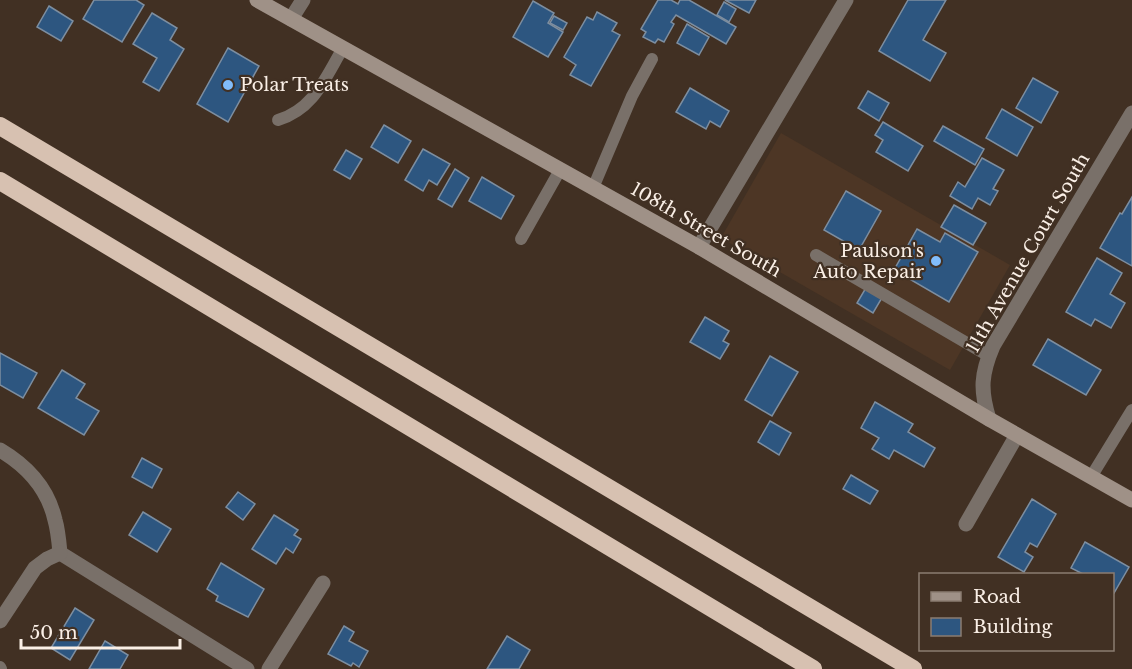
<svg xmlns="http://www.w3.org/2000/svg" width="1132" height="669" font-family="'Libre Baskerville',serif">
  <rect width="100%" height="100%" fill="#413023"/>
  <path fill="#4d3625" d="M781,133L1010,265L950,370L721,238Z"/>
  <g fill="#2d5680" stroke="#7d8ea0" stroke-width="1.5">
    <path d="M94,0H136L144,5L122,42L83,19Z"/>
    <path d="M658,0H671L678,4L680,0H689L736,27L726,44L676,15L671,22L674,24L664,42L658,39L655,43L643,37L646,32L641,29Z"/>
    <path d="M725,0H756L749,13Z"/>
    <path d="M908,0H946L923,40L946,53L930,81L879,51Z"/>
    <path d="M533,1L554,13L548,23L563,32L548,57L513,37Z"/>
    <path d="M724,2L736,9L729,22L717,15Z"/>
    <path d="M49,6L73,21L61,41L37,27Z"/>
    <path d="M597,12L617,23L612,31L620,35L591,86L570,75L576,65L564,57L587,17L593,20Z"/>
    <path d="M152,13L177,28L170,40L184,49L159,91L143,82L157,58L133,44Z"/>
    <path d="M554,16L567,23L563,30L550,23Z"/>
    <path d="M687,24L709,37L699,55L677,43Z"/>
    <path d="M228,48L259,66L228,122L197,104Z"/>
    <path d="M1033,78L1058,92L1041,123L1016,108Z"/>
    <path d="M690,88L729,111L720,127L710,121L706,129L676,112Z"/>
    <path d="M868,91L889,103L879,121L858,108Z"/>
    <path d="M1002,109L1033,127L1017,156L986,138Z"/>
    <path d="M883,122L923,146L908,171L876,152L883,140L875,135Z"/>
    <path d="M384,125L411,141L398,163L371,147Z"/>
    <path d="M943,126L984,149L975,165L934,141Z"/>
    <path d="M423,149L450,164L437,185L429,180L423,191L405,180Z"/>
    <path d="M346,150L362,159L350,179L334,170Z"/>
    <path d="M982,158L1004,170L993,189L998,191L990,205L978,198L972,209L950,196L958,182L965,187Z"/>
    <path d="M455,169L469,178L452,207L438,199Z"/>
    <path d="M482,177L514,196L501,219L469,201Z"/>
    <path d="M846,191L881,211L859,250L824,230Z"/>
    <path d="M1132,197V266L1100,248L1120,213L1122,214Z"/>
    <path d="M954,205L986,223L973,245L941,227Z"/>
    <path d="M917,229L940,242L945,233L978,252L949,302L894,270Z"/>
    <path d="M1097,258L1122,273L1110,294L1125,303L1111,328L1095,319L1091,326L1066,312Z"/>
    <path d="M867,286L883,296L873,313L857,303Z"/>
    <path d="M705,317L729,331L723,341L729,344L720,359L690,342Z"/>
    <path d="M1048,339L1101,370L1086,395L1033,365Z"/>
    <path d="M0,353L37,373L23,398L0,385Z"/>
    <path d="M770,356L798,372L772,416L745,400Z"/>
    <path d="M62,370L85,384L76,398L99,411L84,435L38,408Z"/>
    <path d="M875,402L913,424L908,432L935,448L924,467L894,450L889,459L872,449L879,438L861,428Z"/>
    <path d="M770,421L791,433L779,455L758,442Z"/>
    <path d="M142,458L162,469L152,488L132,477Z"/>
    <path d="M851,475L878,491L870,504L843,489Z"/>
    <path d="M238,492L255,504L243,520L226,507Z"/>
    <path d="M1032,499L1056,514L1037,547L1030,543L1025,552L1033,557L1024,572L998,557Z"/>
    <path d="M143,512L171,529L157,552L129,535Z"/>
    <path d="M274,515L298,530L294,535L301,539L293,553L286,548L276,564L252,549Z"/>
    <path d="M1085,542L1129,567L1114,593L1112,592V574H1083L1071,568Z"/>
    <path d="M221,563L264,589L248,617L216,601L218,596L207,589Z"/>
    <path d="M75,608L94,620L70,660L51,648Z"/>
    <path d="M344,626L354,632L349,641L368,651L359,667L353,663L351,666L328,654Z"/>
    <path d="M507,636L530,650L519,669H487Z"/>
    <path d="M105,641L128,655L120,669H89Z"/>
  </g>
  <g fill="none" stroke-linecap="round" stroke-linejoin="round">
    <g stroke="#797069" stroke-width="12">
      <path d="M278,120C314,109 325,78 343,48"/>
      <path d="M593,188L632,96L652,59"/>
      <path d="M521,239L560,170"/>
      <path d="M816,255L989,356"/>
      <path d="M1091,477L1132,410"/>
      <path d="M0,667L1,669"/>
    </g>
    <g stroke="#797069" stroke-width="15">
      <path d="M291,19L303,0"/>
      <path d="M699,247L846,0"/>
      <path d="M989,419C980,390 981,374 993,346L1132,113"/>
      <path d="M0,450C27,466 48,489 55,520C58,530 59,542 60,553L247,669"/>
      <path d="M966,524L1017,435"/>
      <path d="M0,621L35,568L47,559L60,553"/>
      <path d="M269,669L323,583"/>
    </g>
    <path stroke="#9f9187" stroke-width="15" d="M257,0L699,247L989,419L1132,500"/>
    <g stroke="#d7c1b1" stroke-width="18">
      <path d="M0,126L913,669"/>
      <path d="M0,181L813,669"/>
    </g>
  </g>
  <g fill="#81bcfa" stroke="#413023" stroke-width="2">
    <circle cx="228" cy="85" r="6"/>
    <circle cx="936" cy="261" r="6"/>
  </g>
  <g text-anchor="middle" stroke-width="4.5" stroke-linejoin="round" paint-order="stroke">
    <g font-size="18" fill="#faefe6" stroke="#413023" text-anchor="start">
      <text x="240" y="91">Polar Treats</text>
      <text x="924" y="257" text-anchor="end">Paulson's<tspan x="924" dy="21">Auto Repair</tspan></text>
    </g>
    <g font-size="18" fill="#faefe6" stroke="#413023">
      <text transform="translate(706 230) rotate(30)" y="6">108th Street South</text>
      <text transform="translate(1028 253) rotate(-60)" y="6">11th Avenue Court South</text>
    </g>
  </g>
  <rect x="919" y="573" width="195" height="78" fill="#413023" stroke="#8b7c71" stroke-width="1.5"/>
  <rect x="931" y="592" width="30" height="9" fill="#9f9187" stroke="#8b7c71" stroke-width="1.5"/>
  <text x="973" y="603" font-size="18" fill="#faefe6">Road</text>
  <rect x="931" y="618" width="30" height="18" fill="#2d5680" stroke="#8b7c71" stroke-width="1.5"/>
  <text x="973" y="633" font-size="18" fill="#faefe6">Building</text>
  <path d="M21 639v9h159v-9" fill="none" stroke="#faefe6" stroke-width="3"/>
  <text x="30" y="639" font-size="18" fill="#faefe6" stroke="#413023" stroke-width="4.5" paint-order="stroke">50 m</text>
</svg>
